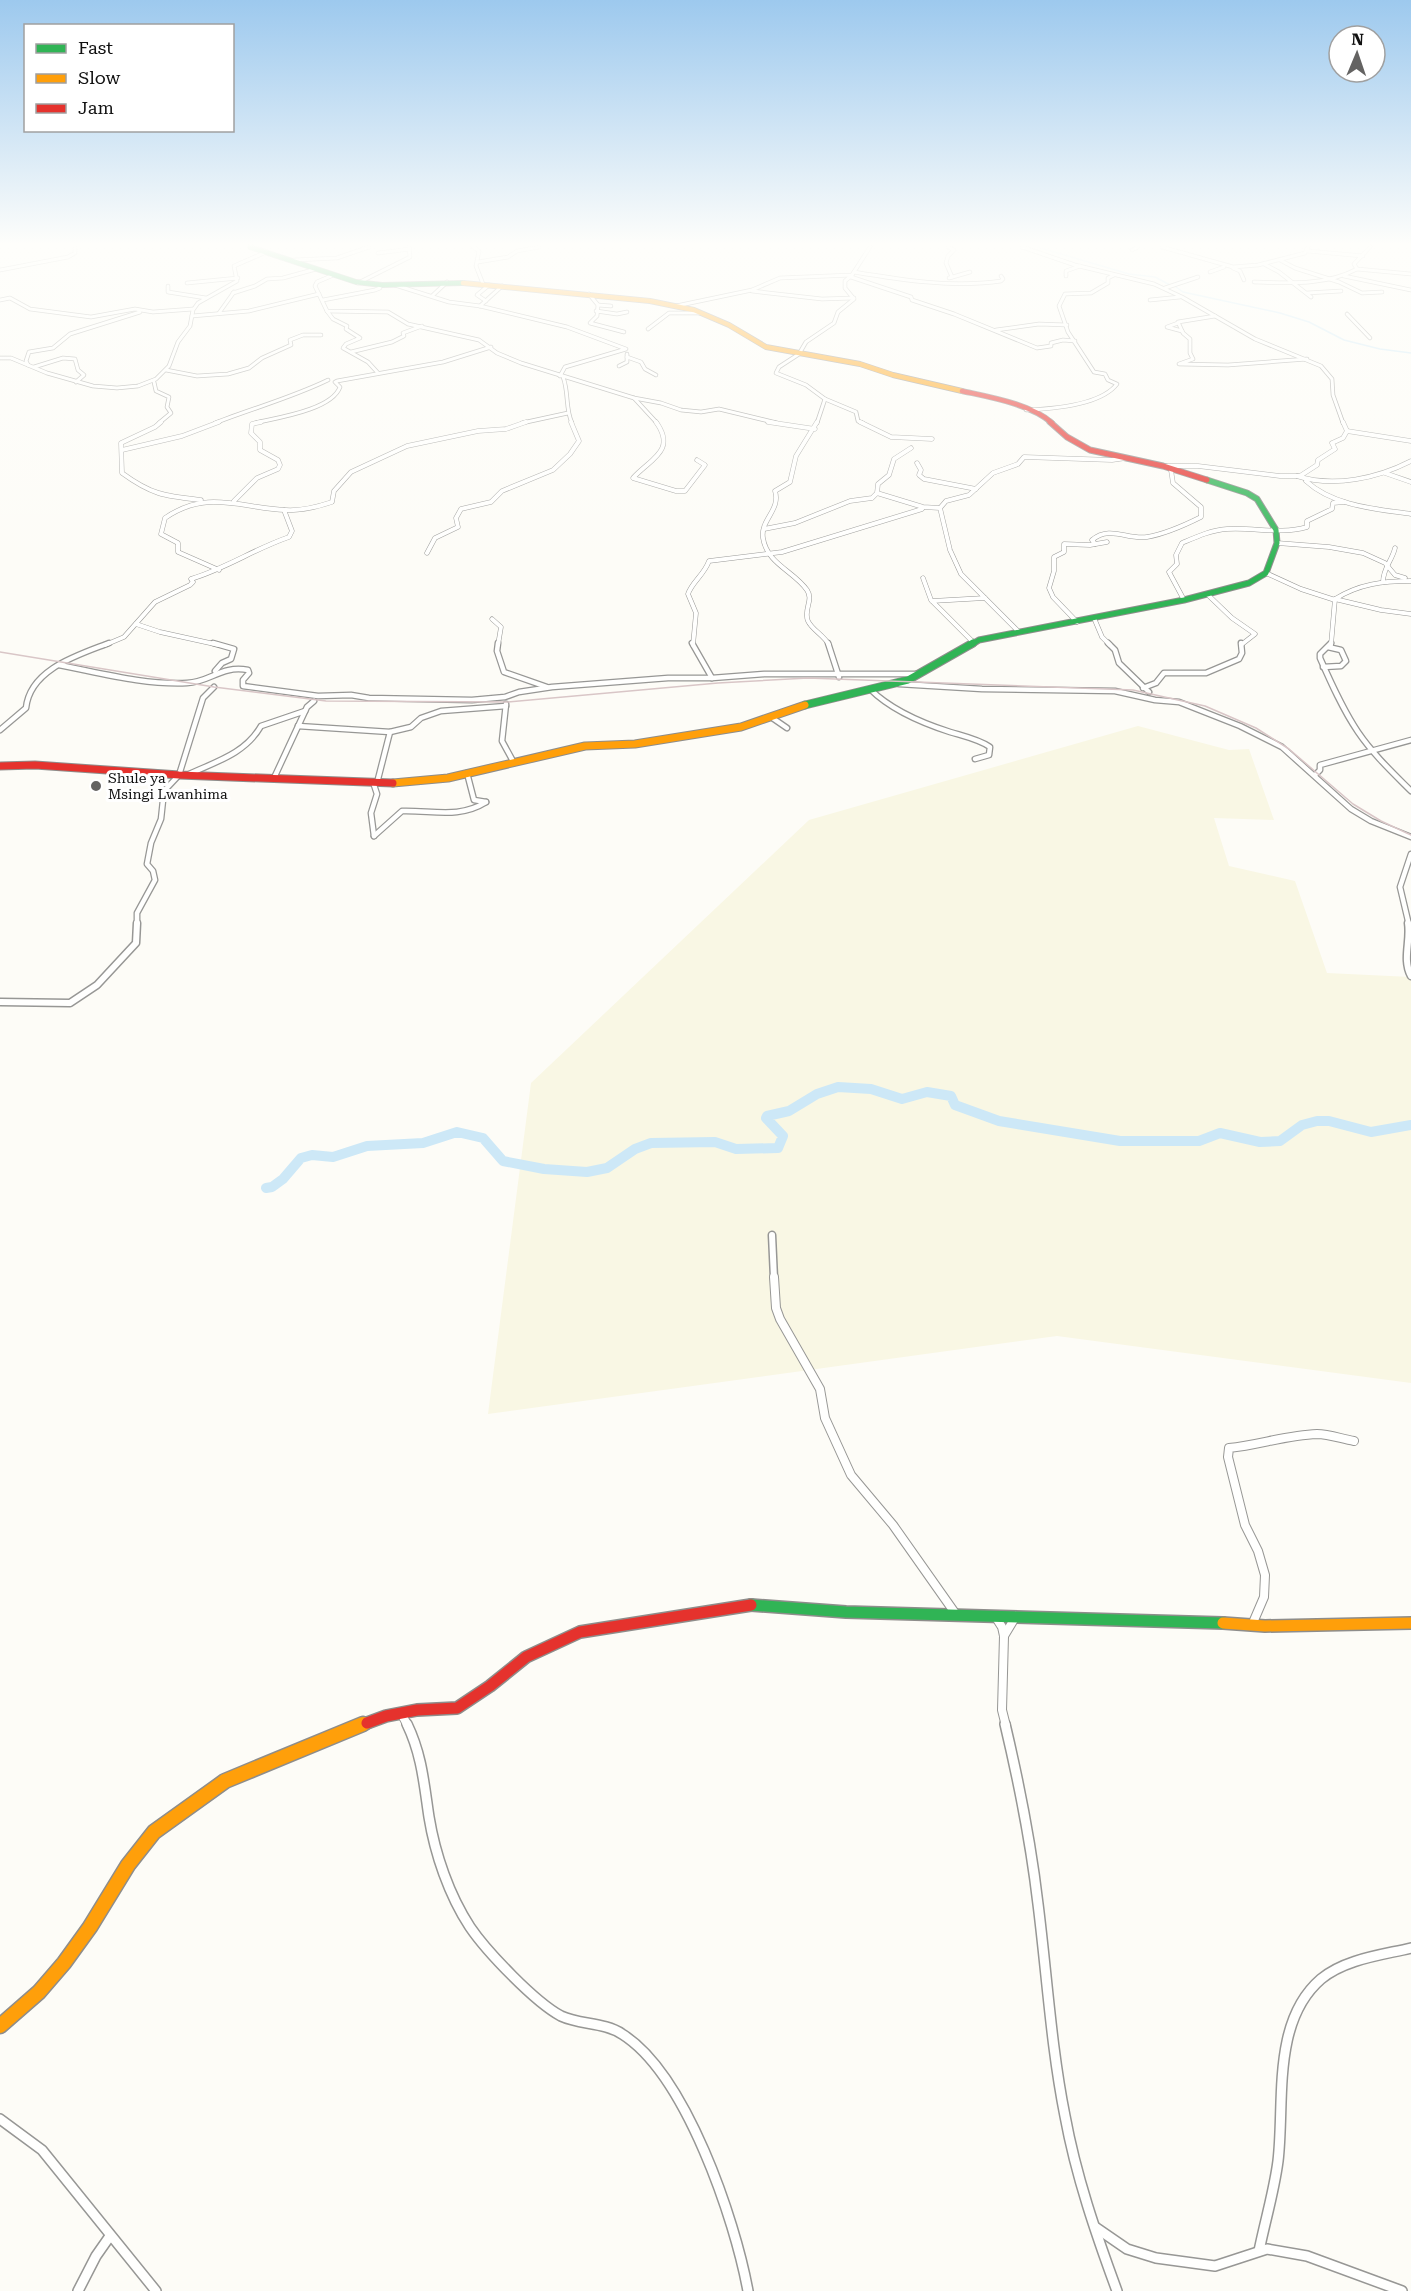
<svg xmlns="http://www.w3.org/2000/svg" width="1411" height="2291" font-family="'Roboto Serif',serif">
  <rect width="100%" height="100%" fill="#fdfcf7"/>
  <path fill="#f9f7e4" d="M1138,726L1229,750L1249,749L1274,820L1214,818L1229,866L1295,881L1327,973L1411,977V1383L1057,1336L488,1414L531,1083L809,820Z"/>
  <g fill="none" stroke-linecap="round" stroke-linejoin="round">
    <g stroke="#cde8f7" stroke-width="1.5">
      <path d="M1037,247L1129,274L1155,277L1170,285"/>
      <path d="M1176,287L1183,292L1280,313L1309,322L1344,340L1380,349L1411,353"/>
    </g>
    <path stroke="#cde8f7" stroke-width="10" d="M266,1188L272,1187L283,1179L301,1158L312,1155L333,1157L367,1146L423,1143L457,1132L483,1138L503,1161L544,1169L587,1172L607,1168L635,1149L651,1143L715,1142L736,1149L778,1148L783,1136L766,1118L767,1116L789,1111L817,1094L838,1087L871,1089L902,1099L927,1092L951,1096L955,1105L999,1121L1120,1141H1199L1220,1133L1260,1142L1280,1141L1302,1125L1317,1121H1329L1371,1132L1411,1125"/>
    <g stroke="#979795" stroke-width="4.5">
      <g id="street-far5">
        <path d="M473,247L479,251L476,266L483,284"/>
        <path d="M948,247L954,250L948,256L946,263L952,277"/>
        <path d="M1022,247L1075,265L1154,284L1182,297L1255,339L1321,366L1332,379L1333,395L1343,423"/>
        <path d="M1162,247L1233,267L1258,265L1305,253L1308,247"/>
        <path d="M1132,250L1138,247"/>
        <path d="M1308,251L1363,256"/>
        <path d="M378,253L410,249"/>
        <path d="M294,260L337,258L369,247"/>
        <path d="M1280,260L1295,268L1339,282L1362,293L1382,292"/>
        <path d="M478,262L508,257L517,251L539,247"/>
        <path d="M1264,264L1279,272L1311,297"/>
        <path d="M1233,268L1240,271L1244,280"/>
        <path d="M1357,269L1411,274"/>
        <path d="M0,270L68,257L75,253V247"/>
        <path d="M854,272C902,280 952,288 1001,281L1003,279L1001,276"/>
        <path d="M1210,272L1224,267"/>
        <path d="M331,276L317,282L315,286L327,311L388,312L408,324L479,340L497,353L521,363L634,398L661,403L681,410L701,412L719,409L777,423"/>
        <path d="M1066,276V271L1080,266"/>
        <path d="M1344,276L1411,290"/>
        <path d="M851,277L911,297L912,300L954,314L1037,348L1051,346V343L1063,340L1075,341"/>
        <path d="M949,278L970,272"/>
        <path d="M1254,282C1289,283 1325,286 1357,269L1354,264L1370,247"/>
        <path d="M187,283L238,278"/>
        <path d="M358,283L410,257L409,247"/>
        <path d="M395,285L449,302L480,306L567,327L626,349L565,367L560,376"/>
        <path d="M168,286V292L206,298"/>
        <path d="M1165,288L1198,277"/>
        <path d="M752,291L822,299L854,298"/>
        <path d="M233,293L255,286L267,279L283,278L316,269"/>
        <path d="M1307,293L1341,291"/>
        <path d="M589,294L598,305L597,316L590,323L624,332"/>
        <path d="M432,296L447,282"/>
        <path d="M0,300L10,298L30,309L91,317L135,309L153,312L193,309"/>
        <path d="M323,300L375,290L380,288L379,285"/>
        <path d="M1150,300L1180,297"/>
        <path d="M486,301L477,295L489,285"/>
        <path d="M598,305L611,306"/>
        <path d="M480,306L502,286"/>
        <path d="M676,306L752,290L780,278L852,275L870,247"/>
        <path d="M327,311L333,319L347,326L346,329L360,338L346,344L343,348L368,362L378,373"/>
        <path d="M596,311L617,314L627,312"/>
        <path d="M219,313L234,292"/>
        <path d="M1347,314L1370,338"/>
        <path d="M192,316L249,311L319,294"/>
        <path d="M1215,316L1178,322L1183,333L1190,339V353L1193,359L1179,364L1228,365L1307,359"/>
        <path d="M1178,323L1167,327L1182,331"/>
        <path d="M648,329L669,313H701"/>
        <path d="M996,330L1039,324L1067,325"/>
        <path d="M351,352L392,342L404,336L403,333L422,326"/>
        <path d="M627,357L641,362L645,369L656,375"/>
        <path d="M0,358H11L47,373L93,386L117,388L138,386L156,379L169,366L178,342L190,326L193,310L198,303L237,281L234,266L264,253V250"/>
        <path d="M28,365L26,361L29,352L53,348L70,334L140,312"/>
        <path d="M619,366L627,362V354"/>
        <path d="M34,367L63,358L75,359L78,370L84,375L76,382"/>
        <path d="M166,370L197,376L228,374L249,368L262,358L291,345L290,340L303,335H321"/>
        <path d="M563,377C569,392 565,408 572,423"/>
        <path d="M154,382L156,391L169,397L167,407L171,413L159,423"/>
        <path d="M634,398L657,423"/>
        <path d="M825,399L856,412L858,421L863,423"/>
        <path d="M1026,410C1051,409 1101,405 1117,384L1108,380L1105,374L1094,372L1068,332L1059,306L1065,294L1091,293L1108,283V278L1114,275"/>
        <path d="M215,423C253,408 291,398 328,380"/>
        <path d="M255,423C276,418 332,410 340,387L335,382L337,381L443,362L491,347"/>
        <path d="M522,423L568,413"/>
        <path d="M817,423L825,399L806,385L776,373L779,367L799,354L806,342L834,323L838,312L854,299L845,288V281L852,275"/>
      </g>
    </g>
    <g stroke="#979795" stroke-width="5">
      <g id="street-far4">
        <path d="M161,422L155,427L121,443L122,473C152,495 165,496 201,500"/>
        <path d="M656,422C677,451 650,459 633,478L676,491H685L705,465L697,460"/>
        <path d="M768,422L815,429"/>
        <path d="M817,422L796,456L790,482L775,491C781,510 760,520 763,538C767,564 794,571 807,590C814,600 803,610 808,621C812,630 824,635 829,645"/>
        <path d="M860,422L891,437L932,439"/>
        <path d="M1347,431L1411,441"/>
        <path d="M122,450L182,436L219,422"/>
        <path d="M917,463L921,470L919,475L924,479L976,489"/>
        <path d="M1165,466H1198L1280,476H1300L1317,465L1318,460L1335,449L1332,443L1343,438L1347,431L1343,422"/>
        <path d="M1385,473L1411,482"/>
        <path d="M1297,476C1334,488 1378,478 1411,461"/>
        <path d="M1306,481C1333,506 1376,509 1411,514"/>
        <path d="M877,493L923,507L940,508"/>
        <path d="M234,501L257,478L278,469L280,465L278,460L260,450V442L251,433L252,424L261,422"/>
        <path d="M764,529L795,523L850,501L872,498L877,493L878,484L889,475L894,459L911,448"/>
        <path d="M1277,543L1329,547L1363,553L1385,563L1395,575L1405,578"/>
        <path d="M1095,544L1092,540C1110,525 1127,540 1147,537C1165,534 1185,525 1201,517V507L1173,483L1171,470"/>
        <path d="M427,553L435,538L458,527L456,518L461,509L491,502L502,491L553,470L570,454L579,441L571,422"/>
        <path d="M219,570L178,552V543L161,534L165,518C207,489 240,508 286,510C302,511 317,507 332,502L334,491L351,472L407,446L478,431L506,429L526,422"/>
        <path d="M1266,573L1301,589L1335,600"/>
        <path d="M923,578L931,600L973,642"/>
        <path d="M1383,582C1383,568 1392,561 1395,548"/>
        <path d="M1208,595L1232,618L1255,634L1241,645"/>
        <path d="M1335,599L1381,610L1411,614"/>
        <path d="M1184,600L1169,572L1177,564L1176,555L1182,543C1196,537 1211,530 1227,529C1254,527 1280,535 1307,527V521L1332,509L1333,503L1344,502"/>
        <path d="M932,601L985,598"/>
        <path d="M1094,618L1102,637L1110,645"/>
        <path d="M492,619L501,627L498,645"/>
        <path d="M1077,622L1053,597L1049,588L1054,571V557L1064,552V544L1090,545L1107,542"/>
        <path d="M136,624L160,632L219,645"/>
        <path d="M1019,632L961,574L950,550L940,508L946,501L969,495L993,473L1018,464L1024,457L1112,460L1126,458"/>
        <path d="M105,645L124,637L155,602L190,585L193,582L191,579C227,568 254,549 289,537L292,531L284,510"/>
        <path d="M693,645L696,613L688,594C692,582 704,575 709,561L782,552L922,509"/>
        <path d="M1331,645L1335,599C1359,584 1383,581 1411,581"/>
      </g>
    </g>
    <g stroke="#979795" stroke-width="7">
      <g id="street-far3">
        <path d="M213,643L234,649L231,659L222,663L215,671"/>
        <path d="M498,643L497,651L504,672L547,687"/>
        <path d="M692,643L712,678"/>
        <path d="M828,643L839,677"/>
        <path d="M1108,643L1115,650L1119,663L1149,692"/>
        <path d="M1331,643L1320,654V658C1331,683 1343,710 1358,732C1373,754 1392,772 1411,791"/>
        <path d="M59,665C101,673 144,685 187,683C211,682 221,665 248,670L249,673L243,680V686L318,696L351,695L369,698L472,700L505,697L519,692L552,687L668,678H712L764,674H918"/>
        <path d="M1323,667L1341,666L1346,661L1341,650L1328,647"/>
        <path d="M899,684L982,689L1115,691L1155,700L1179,702L1240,726L1282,747L1351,809L1371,821L1411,837"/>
        <path d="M1143,688L1156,683L1164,673H1206L1239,659L1242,653L1241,643"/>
        <path d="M870,689C891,710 922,723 950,732C963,736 978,739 990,747L989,755L975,759"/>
        <path d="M506,704L502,741L514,763"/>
        <path d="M771,717L787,728"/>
        <path d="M298,726L390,732L411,727L421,718L441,711L506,706"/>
        <path d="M0,730L26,708C30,669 78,655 109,643"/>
        <path d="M467,773L474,800L486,802"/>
        <path d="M187,775C215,762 245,754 261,726L305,711"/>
        <path d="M1315,775L1320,770V765L1411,740"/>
        <path d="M274,778L307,707L314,701"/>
        <path d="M373,782L377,794L371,813L374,836"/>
        <path d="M377,783L390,732"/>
        <path d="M374,836L402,811C432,810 459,819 486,802"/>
        <path d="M137,925V913L155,880L153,871L147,864L151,843L161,819L164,791L179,775L203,698L214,687"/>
        <path d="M1409,925L1400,887L1411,854"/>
      </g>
    </g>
    <g stroke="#979795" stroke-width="9">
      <g id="street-far2">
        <path d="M1408,923C1411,941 1402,959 1411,976"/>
        <path d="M0,1002L70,1003L97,985L136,943L137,923"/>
        <path d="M772,1235L774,1278"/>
      </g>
    </g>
    <g stroke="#979795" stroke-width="10">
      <g id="street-far1">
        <path d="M774,1277L776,1308L780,1319L820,1389L825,1418L851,1475L893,1525L955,1613"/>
        <path d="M995,1616L1002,1627L1004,1636L1002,1710L1006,1726"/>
        <path d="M1252,1625L1264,1597L1265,1575L1258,1551L1245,1525L1228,1457L1229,1448C1259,1445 1287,1435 1317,1434C1329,1434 1342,1439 1354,1441"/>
        <path d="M1004,1636L1016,1616"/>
        <path d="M401,1713L408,1726"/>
      </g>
    </g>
    <g stroke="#979795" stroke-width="12">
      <g id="street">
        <path d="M407,1724C422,1755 424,1784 429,1817C435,1854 449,1895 470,1927C487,1952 535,2002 561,2016C580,2025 604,2022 622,2034C686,2074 735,2220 748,2291"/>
        <path d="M1005,1724C1019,1783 1031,1844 1038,1904C1047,1975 1051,2046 1065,2116C1076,2176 1096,2234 1117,2291"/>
        <path d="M0,2119L42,2150L156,2291"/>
        <path d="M1095,2227L1127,2249L1156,2258L1215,2266L1267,2249L1307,2256L1402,2291"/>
        <path d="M1259,2251C1265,2221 1274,2192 1278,2161C1285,2103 1271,2022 1321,1979C1345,1959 1382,1955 1411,1948"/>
        <path d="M78,2291L96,2256L110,2236"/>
      </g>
    </g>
    <g stroke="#8e8d8b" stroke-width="6">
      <path id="fast-far3" d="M250,247L356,282L382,285L463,283"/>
    </g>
    <g stroke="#8e8d8b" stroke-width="7">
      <path id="fast-far2" d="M971,645L979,640L1184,600L1249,583L1266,573L1277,543L1276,530L1257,499L1247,493L1207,480"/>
    </g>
    <g stroke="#8e8d8b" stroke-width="9">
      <path id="fast-far1" d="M805,705L908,680L973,643"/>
    </g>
    <g stroke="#8e8d8b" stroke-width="14">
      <path id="fast" d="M751,1605L846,1612L1223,1623"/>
    </g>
    <g stroke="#8e8d8b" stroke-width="6">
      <path id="slow-far3" d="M463,283L650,301L694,310L729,325L766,347L860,364L893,375L962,391"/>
    </g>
    <g stroke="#8e8d8b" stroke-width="9">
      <path id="slow-far2" d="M393,783L448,778L585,746L635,744L741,727L805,705"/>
    </g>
    <g stroke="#8e8d8b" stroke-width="14">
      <g id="slow-far1">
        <path d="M1223,1623L1265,1626L1411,1623"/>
        <path d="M359,1726L367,1723"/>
      </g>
    </g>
    <g stroke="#8e8d8b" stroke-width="17">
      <path id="slow" d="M0,2026L39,1992L64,1963L90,1927L128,1865L154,1832L225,1781L363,1724"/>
    </g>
    <g stroke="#8e8d8b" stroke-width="6">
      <path id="jam-far3" d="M962,391C989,397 1031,404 1052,423"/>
    </g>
    <g stroke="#8e8d8b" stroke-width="7">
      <path id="jam-far2" d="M1050,422L1067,437L1090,450L1163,466L1207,480"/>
    </g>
    <g stroke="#8e8d8b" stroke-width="9">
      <path id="jam-far1" d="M0,766L35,765L179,775L393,783"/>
    </g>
    <g stroke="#8e8d8b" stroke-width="14">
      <path id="jam" d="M367,1723L386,1716L417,1710L457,1708L490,1686L526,1657L580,1632L751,1605"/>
    </g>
    <use href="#street-far5" stroke="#fffffe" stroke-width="3"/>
    <use href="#street-far4" stroke="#fffffe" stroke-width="4"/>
    <use href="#street-far3" stroke="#fffffe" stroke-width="4.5"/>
    <use href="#street-far2" stroke="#fffffe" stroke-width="6"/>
    <use href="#street-far1" stroke="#fffffe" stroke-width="8"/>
    <use href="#street" stroke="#fffffe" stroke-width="9"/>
    <use href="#fast-far3" stroke="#30b455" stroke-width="4.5"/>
    <use href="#fast-far2" stroke="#30b455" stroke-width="5"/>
    <use href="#fast-far1" stroke="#30b455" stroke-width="7"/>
    <use href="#fast" stroke="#30b455" stroke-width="11"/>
    <use href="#slow-far3" stroke="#ff9f0a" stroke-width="4.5"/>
    <use href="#slow-far2" stroke="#ff9f0a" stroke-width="7"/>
    <use href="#slow-far1" stroke="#ff9f0a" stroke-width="11"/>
    <use href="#slow" stroke="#ff9f0a" stroke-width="14"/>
    <use href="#jam-far3" stroke="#e5322d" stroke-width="4.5"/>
    <use href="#jam-far2" stroke="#e5322d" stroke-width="5"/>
    <use href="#jam-far1" stroke="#e5322d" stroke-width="7"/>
    <use href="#jam" stroke="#e5322d" stroke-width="11"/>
    <path stroke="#d9c6c7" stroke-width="1.5" d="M0,652L214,687L326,701L507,702L718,683L808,678L1133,690L1205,706L1256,728L1289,749L1353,804L1381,821L1411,835"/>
  </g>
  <linearGradient id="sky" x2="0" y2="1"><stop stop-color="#9dc9ee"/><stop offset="0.43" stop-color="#fefefb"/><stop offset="1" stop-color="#fefefb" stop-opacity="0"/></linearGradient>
  <rect width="1411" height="568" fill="url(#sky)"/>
  <circle fill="#646362" stroke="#fff" stroke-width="2" cx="96" cy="786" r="6"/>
  <g text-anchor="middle" stroke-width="6" stroke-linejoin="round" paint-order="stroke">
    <g font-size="14" fill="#111" stroke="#fff" text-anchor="start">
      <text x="108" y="783">Shule ya<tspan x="108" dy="16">Msingi Lwanhima</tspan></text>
    </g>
  </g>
  <rect x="24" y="24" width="210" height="108" fill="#ffffff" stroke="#a0a0a0" stroke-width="1.5"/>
  <rect x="36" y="44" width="30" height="9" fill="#30b455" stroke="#a0a0a0" stroke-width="1.5"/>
  <text x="78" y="54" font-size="18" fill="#111111">Fast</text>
  <rect x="36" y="74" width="30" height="9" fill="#ff9f0a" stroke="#a0a0a0" stroke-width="1.5"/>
  <text x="78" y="84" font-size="18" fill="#111111">Slow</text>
  <rect x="36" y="104" width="30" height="9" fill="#e5322d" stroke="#a0a0a0" stroke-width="1.5"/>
  <text x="78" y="114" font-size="18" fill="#111111">Jam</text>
  <g transform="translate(1357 54) rotate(2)"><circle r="28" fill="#ffffff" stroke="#a0a0a0" stroke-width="1.5"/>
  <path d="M0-4.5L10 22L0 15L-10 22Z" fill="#646362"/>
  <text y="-9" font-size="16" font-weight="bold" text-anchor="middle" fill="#111111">N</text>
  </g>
</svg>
